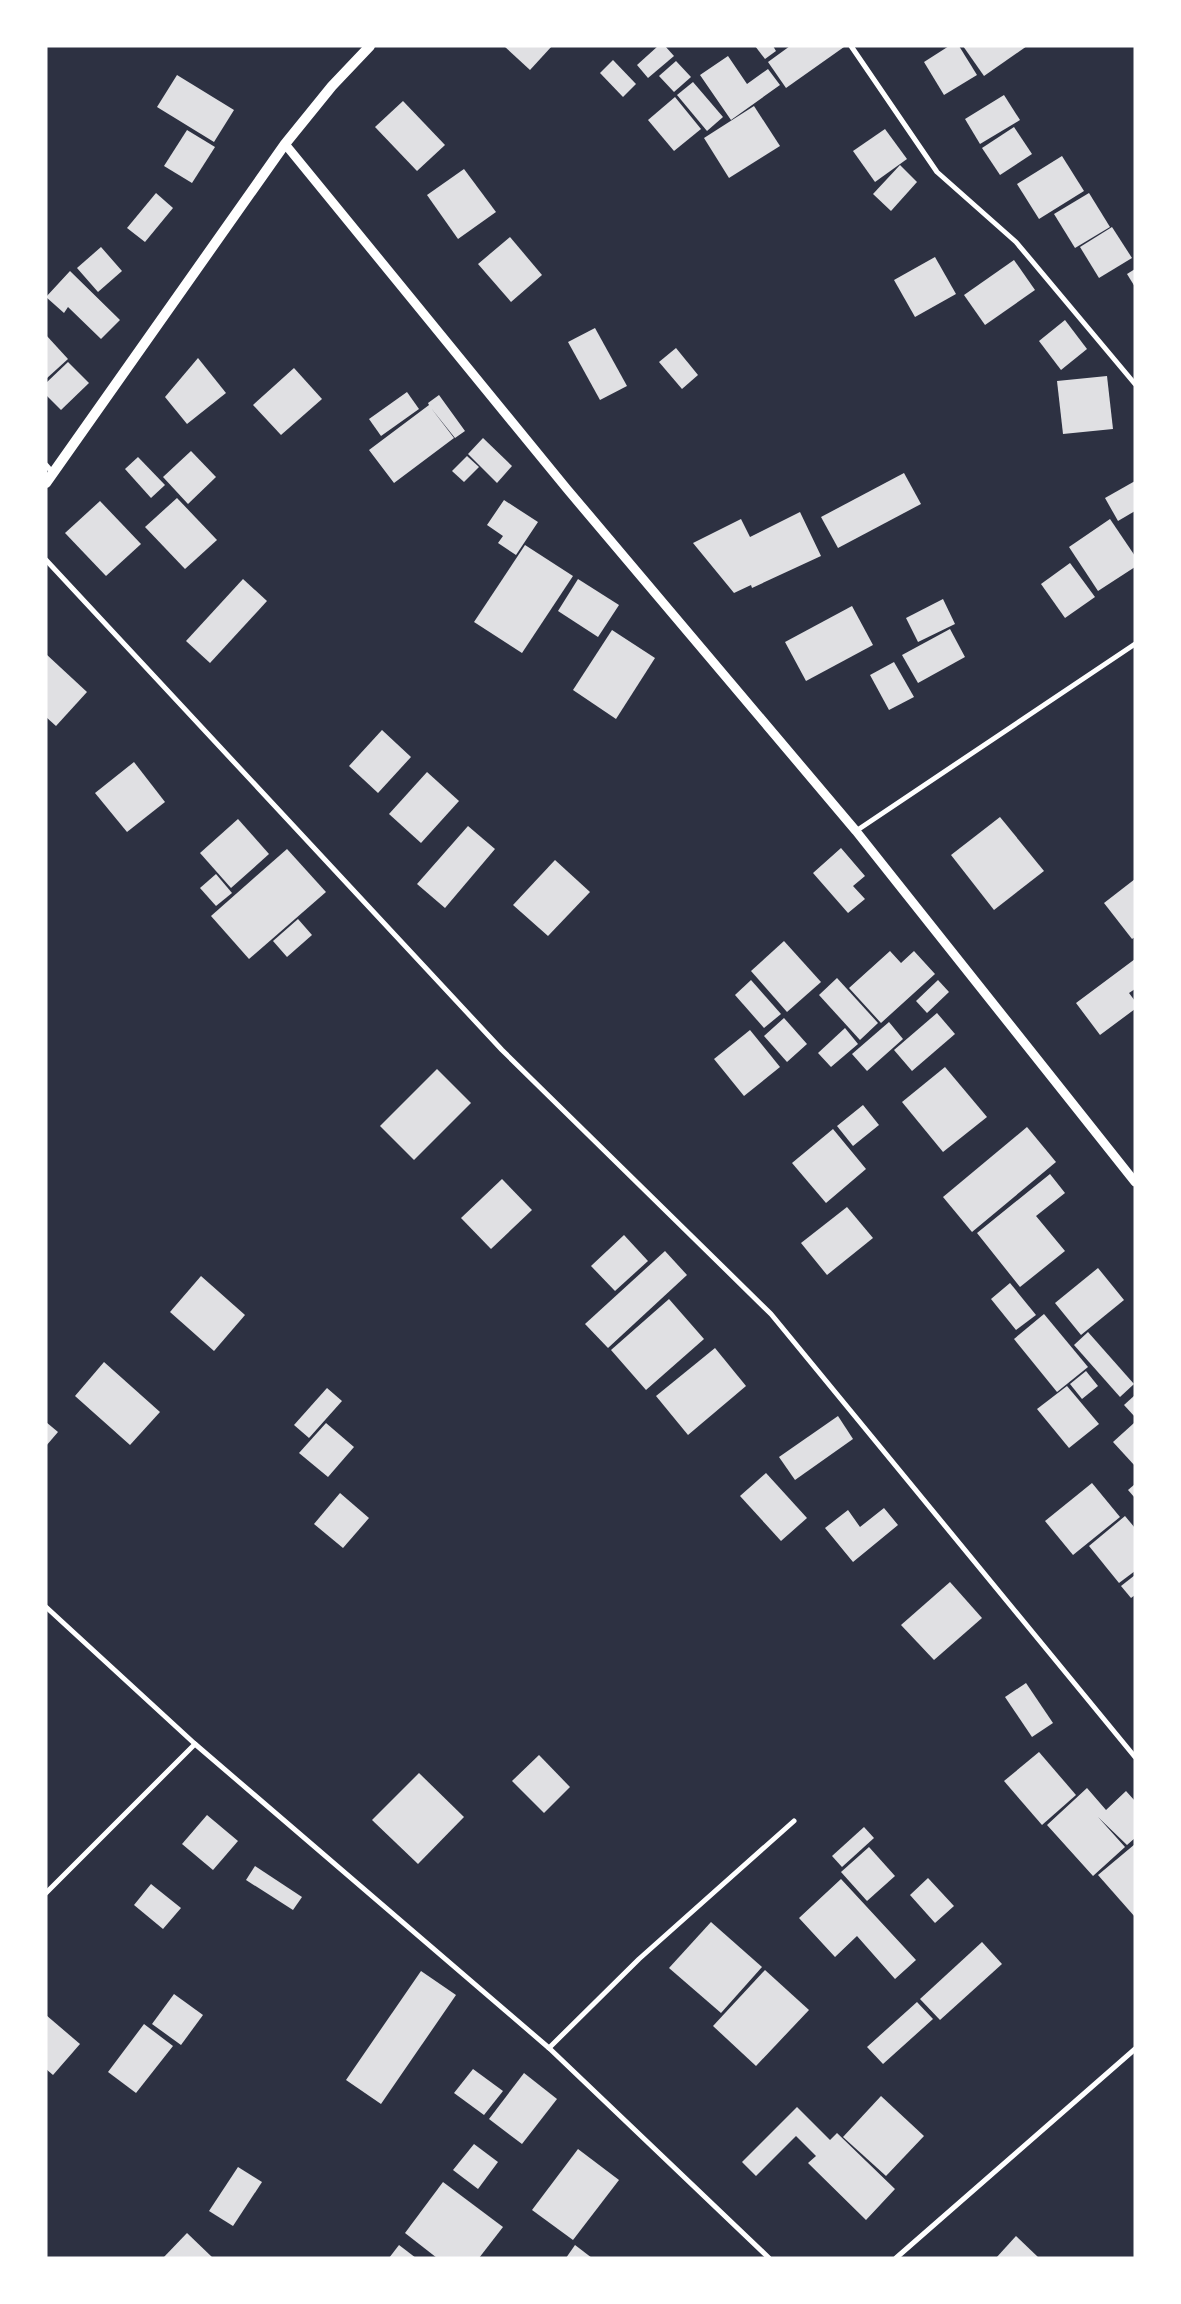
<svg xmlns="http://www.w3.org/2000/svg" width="1181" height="2304" font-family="Karla,sans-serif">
  <rect width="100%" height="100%" fill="#2d3142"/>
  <g fill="#e0e0e3">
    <path d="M504,46H552L530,70Z"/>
    <path d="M658,46H665L674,56L648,78L637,65Z"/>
    <path d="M755,46H773L776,51L765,59Z"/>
    <path d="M790,46H843L844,47L786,88L768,62Z"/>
    <path d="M949,46H959L977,75L944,95L924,62Z"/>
    <path d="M963,46H1027L984,76Z"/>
    <path d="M728,56L747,84L768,69L780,85L731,120L700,75Z"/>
    <path d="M613,60L636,84L623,97L600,73Z"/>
    <path d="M676,61L691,77L674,92L659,76Z"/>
    <path d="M177,75L234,110L214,142L157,107Z"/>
    <path d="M693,82L723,117L707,131L677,95Z"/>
    <path d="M1004,95L1020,120L980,144L965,119Z"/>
    <path d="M675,97L701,129L674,151L648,120Z"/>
    <path d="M403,101L445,145L417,171L375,127Z"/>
    <path d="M754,106L780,146L729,178L704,138Z"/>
    <path d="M1014,127L1032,154L1000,175L982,148Z"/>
    <path d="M885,129L907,159L875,182L853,151Z"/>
    <path d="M187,130L215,147L192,183L164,166Z"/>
    <path d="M1062,156L1084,191L1039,219L1017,184Z"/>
    <path d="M900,165L917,182L891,211L873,194Z"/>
    <path d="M464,169L496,212L458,239L427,195Z"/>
    <path d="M156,193L173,208L145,242L127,228Z"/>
    <path d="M1089,193L1110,227L1075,248L1054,214Z"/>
    <path d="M1112,227L1132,258L1099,278L1080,247Z"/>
    <path d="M510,237L542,275L511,302L478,264Z"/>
    <path d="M101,247L122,271L98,292L77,268Z"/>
    <path d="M935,257L956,294L915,317L894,280Z"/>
    <path d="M1014,260L1035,290L985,325L964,295Z"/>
    <path d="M1135,269V287L1127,274Z"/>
    <path d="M70,271L120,320L101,339L68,307L64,313L46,297Z"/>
    <path d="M1065,320L1087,349L1061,370L1039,341Z"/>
    <path d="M595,328L627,386L600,400L568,342Z"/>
    <path d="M46,335L68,359L46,379Z"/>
    <path d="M676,348L698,375L682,389L659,362Z"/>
    <path d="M198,358L226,393L187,424L165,397Z"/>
    <path d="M68,362L89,383L61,410L46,395V383Z"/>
    <path d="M294,368L322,399L281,435L253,405Z"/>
    <path d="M1107,376L1113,429L1063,434L1057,381Z"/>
    <path d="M407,392L419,409L381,436L369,419Z"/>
    <path d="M439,395L465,431L455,438L431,408L454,438L394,483L369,450L429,405L428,403Z"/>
    <path d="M483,438L512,466L497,483L468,454Z"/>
    <path d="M191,451L216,477L188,504L163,477Z"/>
    <path d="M467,456L479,467L464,482L452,471Z"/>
    <path d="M138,457L165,485L151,498L125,469Z"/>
    <path d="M904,473L921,504L838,548L821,517Z"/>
    <path d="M1135,481V511L1118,521L1105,498Z"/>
    <path d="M177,498L217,540L185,569L145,527Z"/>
    <path d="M504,500L538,522L516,555L498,543L503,536L487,525Z"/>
    <path d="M100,501L141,544L106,576L65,533Z"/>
    <path d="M800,512L821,556L752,588L751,585L734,593L693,543L741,519L750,537Z"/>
    <path d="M1110,519L1135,556V567L1098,591L1069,547Z"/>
    <path d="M525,545L573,576L522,653L474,622Z"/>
    <path d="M1070,563L1095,597L1065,618L1041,584Z"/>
    <path d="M243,579L267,601L210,663L186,641Z"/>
    <path d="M578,579L619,605L598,637L558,611Z"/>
    <path d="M943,599L955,624L918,642L906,618Z"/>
    <path d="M852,606L873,645L806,681L785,642Z"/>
    <path d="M950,629L965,657L918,683L902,655Z"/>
    <path d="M612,630L655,658L616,719L573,690Z"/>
    <path d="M46,654L87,692L56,726L46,717Z"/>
    <path d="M894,662L914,697L889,710L870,675Z"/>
    <path d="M382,730L411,757L378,793L349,766Z"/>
    <path d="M134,762L165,802L127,832L95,793Z"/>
    <path d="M427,772L459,801L421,843L389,814Z"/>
    <path d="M1000,817L1044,871L994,910L951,855Z"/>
    <path d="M238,819L269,854L231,888L200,853Z"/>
    <path d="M468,826L495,849L445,908L417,884Z"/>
    <path d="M841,848L865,876L853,886L865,899L848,913L813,873Z"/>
    <path d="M287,849L326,892L249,959L211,916Z"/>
    <path d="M555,860L590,892L548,936L513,905Z"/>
    <path d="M216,874L232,893L216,906L200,888Z"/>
    <path d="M1135,879V937L1132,939L1104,903Z"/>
    <path d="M298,919L312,935L287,957L273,941Z"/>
    <path d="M784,941L821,982L787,1012L751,971Z"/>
    <path d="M890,951L901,963L914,951L935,974L881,1023L849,988Z"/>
    <path d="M1135,959V989L1129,993L1135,1001V1009L1100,1035L1076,1003Z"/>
    <path d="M837,978L878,1023L860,1040L819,995Z"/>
    <path d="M751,980L781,1014L764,1028L735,995Z"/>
    <path d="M938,980L949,992L927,1013L916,1001Z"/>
    <path d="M937,1013L955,1034L912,1071L894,1050Z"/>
    <path d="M784,1018L807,1044L787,1062L764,1036Z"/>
    <path d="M889,1022L903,1039L867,1071L852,1054Z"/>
    <path d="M845,1028L858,1044L831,1067L818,1053Z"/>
    <path d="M750,1030L780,1067L744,1096L714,1059Z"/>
    <path d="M945,1067L987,1117L943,1152L902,1102Z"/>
    <path d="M437,1069L471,1103L414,1160L380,1126Z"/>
    <path d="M863,1105L879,1125L853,1146L837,1126Z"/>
    <path d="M1027,1127L1056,1162L972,1232L943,1197Z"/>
    <path d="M833,1129L866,1169L826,1203L792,1163Z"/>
    <path d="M1050,1174L1065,1193L1036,1216L1065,1251L1020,1287L977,1233Z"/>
    <path d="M502,1179L532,1210L491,1249L461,1218Z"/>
    <path d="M847,1207L873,1238L827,1275L801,1243Z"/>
    <path d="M624,1235L648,1261L615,1291L591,1266Z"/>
    <path d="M665,1251L687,1275L608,1348L585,1324Z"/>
    <path d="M1098,1268L1124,1300L1081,1335L1055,1303Z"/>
    <path d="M201,1276L245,1315L214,1351L170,1312Z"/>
    <path d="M1010,1283L1036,1315L1016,1330L991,1299Z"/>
    <path d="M669,1299L704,1339L646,1390L611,1350Z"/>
    <path d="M1044,1314L1088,1367L1057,1392L1014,1339Z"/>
    <path d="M1088,1332L1134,1384L1120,1397L1074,1345Z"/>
    <path d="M715,1348L746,1386L688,1435L656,1396Z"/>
    <path d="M104,1362L160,1412L130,1445L75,1396Z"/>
    <path d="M1086,1371L1098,1386L1082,1399L1070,1384Z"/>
    <path d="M1067,1386L1099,1424L1069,1448L1037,1409Z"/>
    <path d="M327,1388L342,1401L309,1438L294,1425Z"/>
    <path d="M1135,1395V1417L1124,1405Z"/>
    <path d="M838,1416L853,1439L795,1480L779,1457Z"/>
    <path d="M46,1422L58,1432L46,1446Z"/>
    <path d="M326,1423L354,1447L328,1477L299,1453Z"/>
    <path d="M1134,1423L1135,1425V1466L1113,1442Z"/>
    <path d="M766,1473L807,1518L781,1541L740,1496Z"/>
    <path d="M1092,1483L1120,1517L1073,1555L1045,1521Z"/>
    <path d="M1135,1484V1498L1128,1490Z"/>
    <path d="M340,1493L369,1518L343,1548L314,1524Z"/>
    <path d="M884,1508L898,1525L853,1562L825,1528L848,1510L860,1527Z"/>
    <path d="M1125,1516L1135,1528V1571L1119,1583L1089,1546Z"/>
    <path d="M1135,1575V1595L1131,1598L1121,1586Z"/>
    <path d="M950,1582L982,1618L934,1660L901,1625Z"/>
    <path d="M1026,1683L1053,1723L1032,1737L1005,1697Z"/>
    <path d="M1039,1752L1076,1795L1042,1825L1004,1781Z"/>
    <path d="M539,1755L570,1787L544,1813L512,1781Z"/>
    <path d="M419,1773L464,1817L418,1864L372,1820Z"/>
    <path d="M1087,1788L1106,1810L1126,1791L1135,1801V1838L1127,1845L1098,1817L1125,1847L1093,1876L1047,1825Z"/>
    <path d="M207,1815L238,1841L213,1870L182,1844Z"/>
    <path d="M864,1827L874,1838L842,1867L832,1856Z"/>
    <path d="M1135,1844V1917L1098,1875Z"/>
    <path d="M869,1847L895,1876L867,1901L841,1872Z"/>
    <path d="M255,1866L302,1897L293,1910L246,1880Z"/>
    <path d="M928,1878L954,1906L935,1923L910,1895Z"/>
    <path d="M841,1879L916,1960L895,1979L857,1936L835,1957L799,1918Z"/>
    <path d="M151,1884L181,1908L163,1929L134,1905Z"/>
    <path d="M711,1922L762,1967L721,2013L669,1968Z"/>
    <path d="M982,1942L1002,1964L940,2020L920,1999Z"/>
    <path d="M765,1970L809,2010L756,2066L713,2026Z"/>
    <path d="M421,1971L456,1995L381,2104L346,2080Z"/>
    <path d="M174,1994L203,2015L181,2045L152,2024Z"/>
    <path d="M917,2002L933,2019L883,2064L867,2047Z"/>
    <path d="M46,2015L80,2044L53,2075L46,2069Z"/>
    <path d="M144,2024L173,2046L136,2093L108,2072Z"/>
    <path d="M473,2069L503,2091L484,2115L454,2093Z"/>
    <path d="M524,2073L557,2099L522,2144L489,2119Z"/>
    <path d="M881,2096L924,2136L886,2176L843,2137Z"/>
    <path d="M797,2107L830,2140L837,2133L895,2189L866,2220L808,2163L816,2156L796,2136L756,2176L742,2162Z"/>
    <path d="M474,2144L498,2162L478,2189L453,2170Z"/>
    <path d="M578,2149L619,2180L573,2240L532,2210Z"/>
    <path d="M238,2167L262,2182L233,2226L209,2211Z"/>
    <path d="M443,2182L503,2227L479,2258H437L405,2233Z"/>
    <path d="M187,2233L213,2258H163Z"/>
    <path d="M1016,2236L1039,2258H996Z"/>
    <path d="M399,2245L416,2258H389Z"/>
    <path d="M575,2245L592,2258H566Z"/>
  </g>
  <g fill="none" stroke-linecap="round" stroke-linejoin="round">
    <g stroke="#fff" stroke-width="5">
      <path d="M851,46L937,172L1016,242L1135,384"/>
      <path d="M46,465L53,473"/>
      <path d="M46,560L502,1050L771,1314L1135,1757"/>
      <path d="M856,831L1135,644"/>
      <path d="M46,1607L195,1744L549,2048L769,2258"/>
      <path d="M46,1893L195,1744"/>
      <path d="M549,2048L639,1959L794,1821"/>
      <path d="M896,2258L1135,2049"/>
    </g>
    <path stroke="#fff" stroke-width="9" d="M285,144L567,489L856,831L1135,1182"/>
    <path stroke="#fff" stroke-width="10" d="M46,483L285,144L332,86L370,46"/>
  </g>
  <rect width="1181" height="2304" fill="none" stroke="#ffffff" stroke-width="95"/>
</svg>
